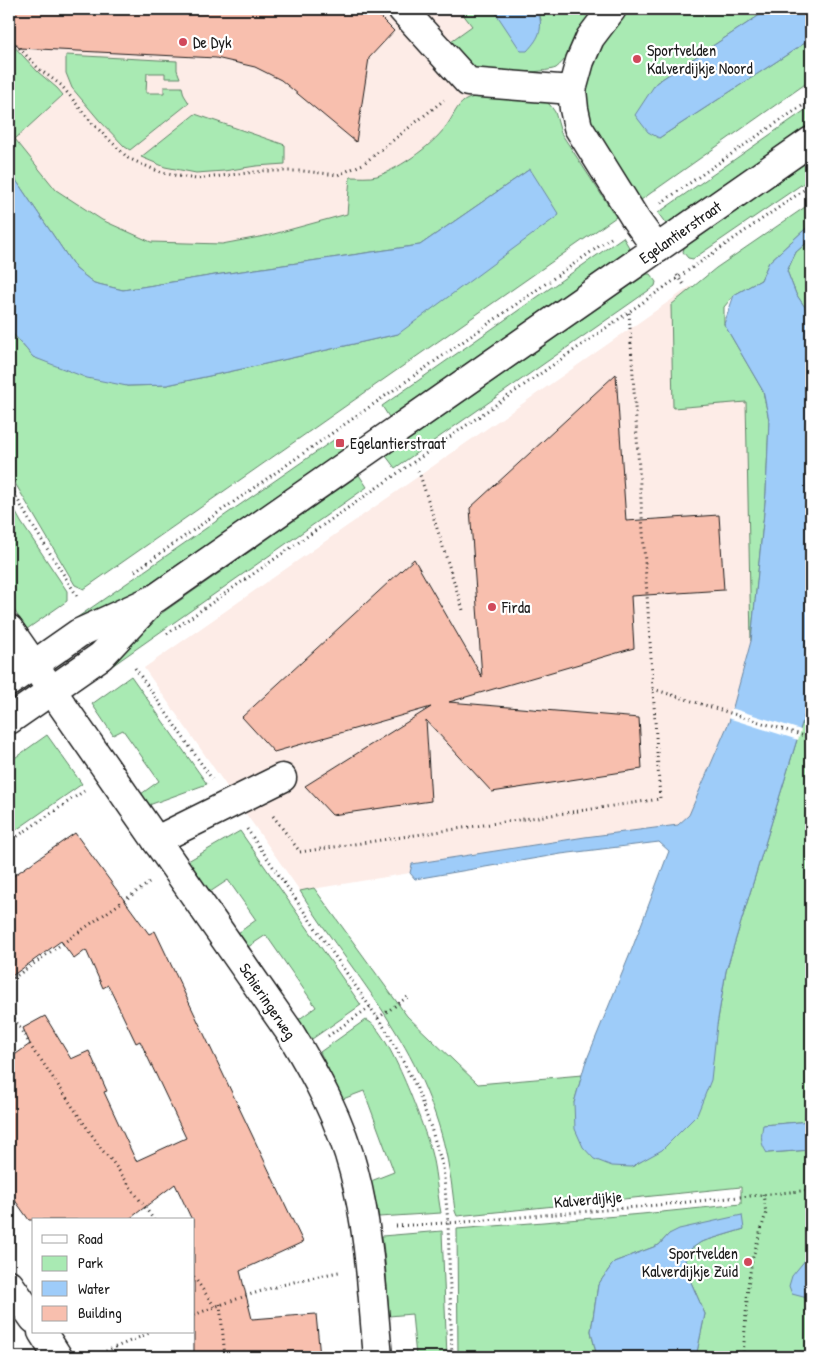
<svg xmlns="http://www.w3.org/2000/svg" width="820" height="1366" font-family="'Patrick Hand',sans-serif">
  <rect width="100%" height="100%" fill="#fff"/>
  <filter id="ink" filterUnits="userSpaceOnUse"><feTurbulence type="fractalNoise" baseFrequency=".02" numOctaves="2"/><feDisplacementMap in="SourceGraphic" scale="10" xChannelSelector="R" yChannelSelector="G"/><feConvolveMatrix kernelMatrix="1 2 1 2 8 2 1 2 1" color-interpolation-filters="sRGB"/></filter>
  <g filter="url(#ink)">
    <g fill="#fdece7">
      <path d="M9,9H493L522,118L548,158L123,290L9,170Z"/>
      <path d="M691,286L716,327L763,391L751,641L729,722L689,815L678,825L585,837L412,864L410,873L300,891L144,668Z"/>
    </g>
    <g fill="#a9eab3" stroke="#628368">
      <path d="M459,9H493L524,51L541,20L538,9H769L656,83L659,138L811,39V80L641,200L593,130L587,112L586,92L589,75L567,57C564,60 560,65 556,68C545,73 487,75 478,70C467,64 459,51 451,41L472,26Z"/>
      <path d="M9,41L38,72L57,88L63,95L15,139L56,190L102,220L151,242L222,244L270,235L347,214L350,177C359,177 369,178 377,176C401,168 436,143 449,122C455,113 458,103 468,99C483,92 526,99 544,100L550,105L555,112L561,133L616,217L84,589L75,585L9,473V329L33,357L127,386L167,385L256,366L398,334L530,169L420,245L215,275L123,290L94,283L76,269L9,170Z"/>
      <path d="M66,55L177,61V70L180,78H165V73H147L146,93H164V87H182L184,95L189,103L130,150L125,147L99,120L72,88L66,73Z"/>
      <path d="M811,106V123L666,224L658,213Z"/>
      <path d="M195,114L285,145V164L256,166L224,171L196,173L165,167L141,157Z"/>
      <path d="M811,159V178L693,259L688,258L683,252L684,248Z"/>
      <path d="M811,203V225L803,231L769,262L761,280L734,295L724,307V324L763,391L769,420L766,493L751,641L746,402L673,408L671,305L716,268Z"/>
      <path d="M623,237L630,249L389,417L382,406Z"/>
      <path d="M811,239V316L796,294L787,271L796,252Z"/>
      <path d="M647,274H650L656,282L655,286L395,468L386,456Z"/>
      <path d="M335,439L343,450L124,602L78,624L75,619Z"/>
      <path d="M359,475L367,487L109,668L105,663L142,627Z"/>
      <path d="M9,500L21,522L67,591V601L27,629L9,603Z"/>
      <path d="M131,676L207,784L149,805L141,794L159,781L123,730L113,735L92,704Z"/>
      <path d="M811,694V1121L764,1125L767,1153L811,1150V1357H696L705,1314L686,1271L685,1253L701,1242L744,1229L669,1234L659,1245L614,1262L598,1285L591,1331L597,1357H458L457,1229L642,1214L741,1204V1187L457,1216L455,1211C453,1197 452,1183 449,1169C442,1123 421,1072 396,1032C367,983 329,939 300,891L314,888L407,1016L478,1084L582,1075L574,1103L632,1167L643,1160L717,1025L726,971Z"/>
      <path d="M47,735L82,784L9,835V762Z"/>
      <path d="M240,831L361,1005L312,1039L298,1020L316,1007L266,935L248,947L238,933L256,920L228,880L210,892L188,861Z"/>
      <path d="M365,1020C386,1022 424,1127 430,1148C436,1169 437,1192 441,1213L379,1217L371,1181L394,1172L364,1091L343,1099L320,1052Z"/>
      <path d="M442,1231L447,1357H416L412,1314L389,1316L385,1260L382,1236Z"/>
    </g>
    <g fill="#9eccf9" stroke="#6a86a1">
      <path d="M493,9H538C543,28 541,36 527,51H521Z"/>
      <path d="M769,9H811V39L659,138L648,132L635,115L656,83Z"/>
      <path d="M530,169L559,215L398,334L256,366L167,385L127,386L87,378L33,357L9,329V170L76,269L94,283L123,290L215,275L420,245Z"/>
      <path d="M811,225V239L796,252L787,271L796,294L811,316V694L726,971L717,1025L711,1080L697,1115L662,1150L631,1167L612,1166L594,1159L583,1147L575,1129L574,1103L585,1064L632,949L669,851L659,842L561,854L415,879L410,873L412,864L585,837L678,825L689,815L729,722L751,641L766,493L769,420L763,391L724,324L734,295L761,280L769,262L803,231Z"/>
      <path d="M811,1121V1150L767,1153C760,1143 761,1137 763,1125Z"/>
      <path d="M742,1215L744,1229L701,1242L685,1253L686,1271L705,1314L696,1357H597L591,1331L598,1285L614,1262L659,1245L669,1234L679,1229Z"/>
      <path d="M811,1253V1299L792,1294L789,1286L792,1276Z"/>
    </g>
    <path fill="#fff" d="M731,708L801,730L798,740L728,718Z"/>
    <g fill="#f8bfae" stroke="#1c1c1c">
      <path d="M9,9H372L394,31L369,58L356,142L281,80L255,67L216,58L19,48L9,36Z"/>
      <path d="M616,374L626,521L719,515L724,590L631,596L634,648L449,702L639,718L642,769L492,792L426,720L431,801L332,815L305,786L431,707L274,752L242,717L414,559L482,677L470,508Z"/>
      <path d="M75,833L149,934L155,931L303,1242L240,1271L252,1319L316,1314L320,1357H194V1220H192L175,1184L128,1220H29L9,1192V1059L30,1044L23,1028L45,1016L71,1059L89,1051L107,1091L104,1092L136,1161L186,1138L140,1041L136,1043L108,985L103,988L86,950L74,959L61,941L9,978V879Z"/>
    </g>
    <g fill="none" stroke-linecap="round" stroke-linejoin="round">
      <g stroke="#1c1c1c" stroke-width="31">
        <g id="minor">
          <path d="M402,9L468,82L572,90"/>
          <path d="M612,9L590,38L580,61L572,90L574,109L578,127L636,220L657,249"/>
          <path d="M9,629L289,1031C316,1075 341,1121 354,1172C370,1233 372,1295 378,1357"/>
          <path d="M157,842L169,834L282,778"/>
          <path d="M9,1284L34,1319"/>
          <path d="M42,1332L58,1357"/>
        </g>
      </g>
      <g stroke="#1c1c1c" stroke-width="31">
        <g id="major">
          <path d="M9,682L79,633L156,598L811,141"/>
          <path d="M9,720L101,656L146,608"/>
        </g>
      </g>
      <g stroke="#1c1c1c" stroke-width="3" stroke-dasharray="1 4" stroke-linecap="butt">
        <path d="M9,37L39,69L61,85L92,123L128,158L162,173L196,179L264,171H303L338,175L363,164L444,100"/>
        <path d="M661,203L763,132L811,100"/>
        <path d="M677,275L684,285"/>
        <path d="M418,471L420,475L463,610"/>
        <path d="M9,484L29,520L79,599"/>
        <path d="M135,571L611,238"/>
        <path d="M167,634L811,185"/>
        <path d="M135,668L212,779"/>
        <path d="M653,689L811,738"/>
        <path d="M273,816L300,852L660,799L629,312"/>
        <path d="M247,829L388,1033L416,1086L431,1128L443,1167L448,1222L452,1357"/>
        <path d="M9,842L84,791"/>
        <path d="M9,981L149,883"/>
        <path d="M9,1010L35,1053L41,1060L102,1150L112,1161L154,1220"/>
        <path d="M378,1018L409,996"/>
        <path d="M328,1036L370,1007"/>
        <path d="M396,1226L463,1222L637,1207L811,1190"/>
        <path d="M194,1277L215,1307"/>
        <path d="M220,1304L225,1357"/>
        <path d="M194,1315C241,1296 290,1281 339,1272"/>
        <path d="M92,1357L152,1332"/>
        <path d="M743,1357L748,1286L752,1260L766,1213L763,1194"/>
      </g>
      <use href="#minor" stroke="#fff" stroke-width="28"/>
      <use href="#major" stroke="#fff" stroke-width="28"/>
    </g>
  </g>
  <g fill="#d1495b" stroke="#fff" stroke-width="2">
    <circle cx="183" cy="42" r="5"/>
    <circle cx="637" cy="59" r="5"/>
    <rect x="335" y="438" width="10" height="10" rx="2.5"/>
    <circle cx="492" cy="607" r="5"/>
    <circle cx="748" cy="1262" r="5"/>
  </g>
  <g text-anchor="middle" stroke-width="4.5" stroke-linejoin="round" paint-order="stroke">
    <g font-size="16" fill="#1c1c1c" stroke="#fff" text-anchor="start">
      <text x="193" y="48">De Dyk</text>
      <text x="647" y="56">Sportvelden<tspan x="647" dy="18">Kalverdijkje Noord</tspan></text>
      <text x="350" y="449">Egelantierstraat</text>
      <text x="502" y="613">Firda</text>
      <text x="738" y="1259" text-anchor="end">Sportvelden<tspan x="738" dy="18">Kalverdijkje Zuid</tspan></text>
    </g>
    <g font-size="16" fill="#1c1c1c" stroke="#fff">
      <text transform="translate(680 232) rotate(-35)" y="6">Egelantierstraat</text>
      <text transform="translate(268 1001) rotate(56)" y="6">Schieringerweg</text>
      <text transform="translate(588 1199) rotate(-5)" y="6">Kalverdijkje</text>
    </g>
  </g>
  <rect width="820" height="1366" fill="none" stroke="#fff" stroke-width="30"/>
  <rect x="15" y="15" width="790" height="1336" fill="none" stroke="#1c1c1c" stroke-width="2" filter="url(#ink)"/>
  <rect x="32" y="1218" width="162" height="115" fill="#ffffff" stroke="#a4a4a4"/>
  <rect x="42" y="1235" width="25" height="8" fill="#ffffff" stroke="#a4a4a4"/>
  <text x="78" y="1244" font-size="15" fill="#1c1c1c">Road</text>
  <rect x="42" y="1256" width="25" height="15" fill="#a9eab3" stroke="#a4a4a4"/>
  <text x="78" y="1268" font-size="15" fill="#1c1c1c">Park</text>
  <rect x="42" y="1281" width="25" height="15" fill="#9eccf9" stroke="#a4a4a4"/>
  <text x="78" y="1294" font-size="15" fill="#1c1c1c">Water</text>
  <rect x="42" y="1306" width="25" height="15" fill="#f8bfae" stroke="#a4a4a4"/>
  <text x="78" y="1318" font-size="15" fill="#1c1c1c">Building</text>
</svg>
